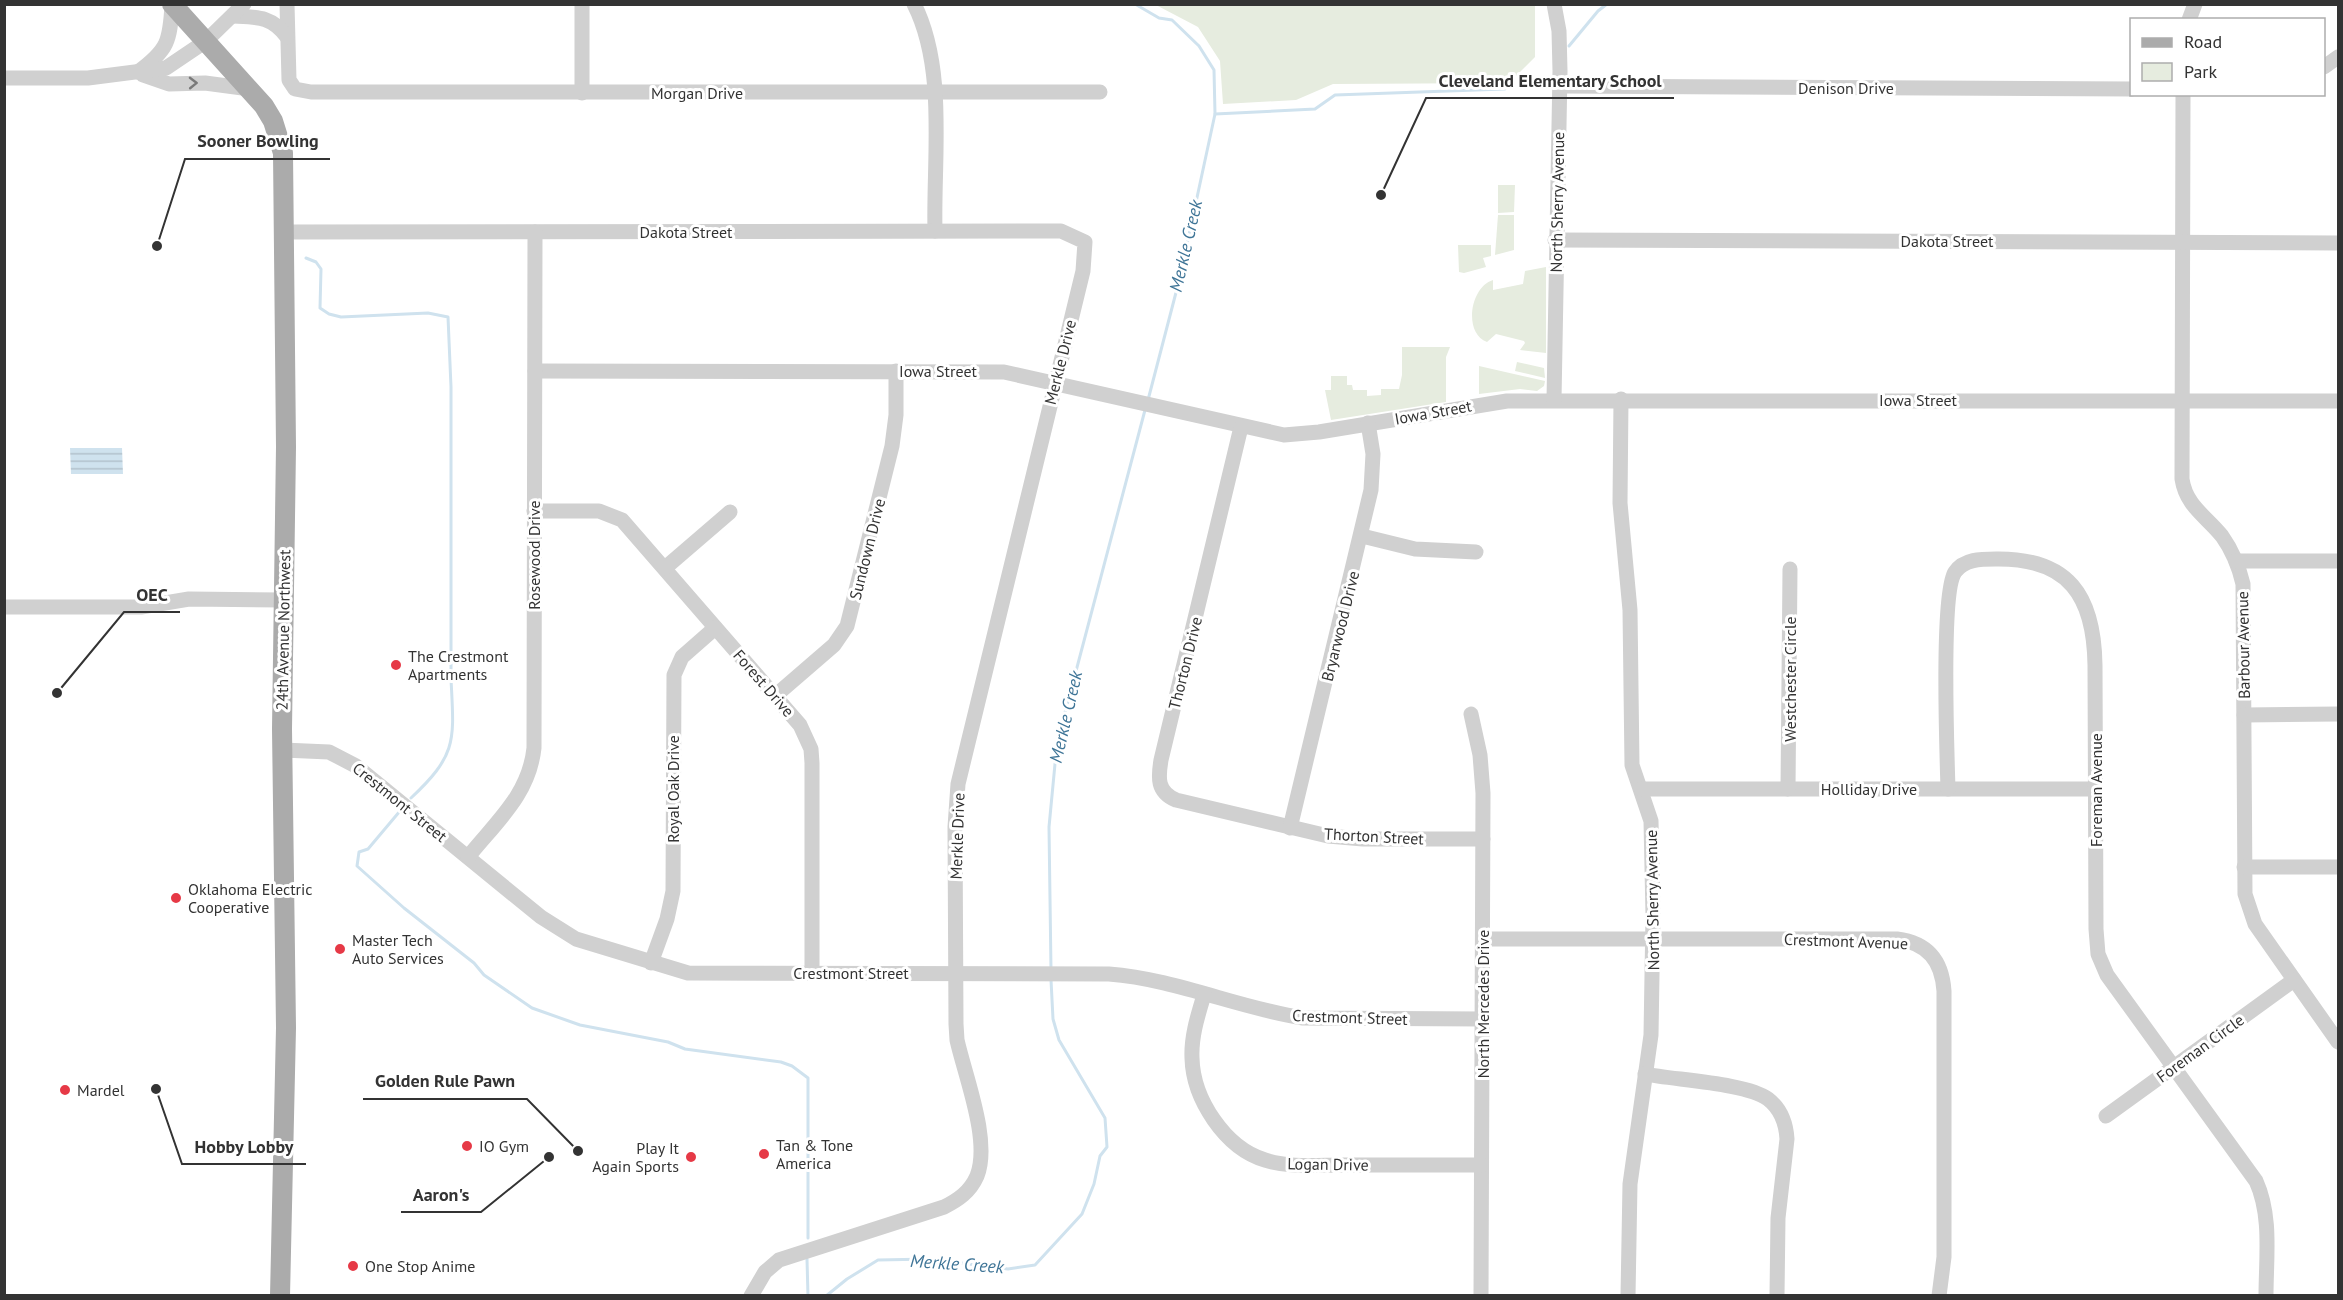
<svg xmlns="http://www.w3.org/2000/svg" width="2343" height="1300" font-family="'PT Sans',sans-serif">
  <defs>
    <pattern id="water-rules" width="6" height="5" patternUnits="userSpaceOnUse" patternTransform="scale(1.5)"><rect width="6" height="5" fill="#cfe2ee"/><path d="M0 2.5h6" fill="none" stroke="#b2c2cd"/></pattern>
  </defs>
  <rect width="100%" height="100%" fill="#fff"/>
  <g fill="#e6ecdf">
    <path d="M1156,5H1535V57L1509,83L1333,84L1296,100L1223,104L1220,61L1198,27Z"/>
    <path d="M1498,185H1515L1514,212L1498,213Z"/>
    <path d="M1498,215H1514V250L1495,255Z"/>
    <path d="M1458,245H1491V256L1483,258L1486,267L1464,273L1459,272Z"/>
    <path d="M1546,267V353L1520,350L1525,343L1524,341L1496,334L1487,342C1463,333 1470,287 1493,280V290L1523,284L1525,271Z"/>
    <path d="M1402,347H1450L1446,357V402L1331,420L1325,390H1331V376H1347V385H1352L1353,390H1367V396L1381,395V389H1399L1402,375Z"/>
    <path d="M1517,362L1544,368L1545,378L1515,371Z"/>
    <path d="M1479,366L1545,381L1544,386L1537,391L1520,389L1479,394Z"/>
  </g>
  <path fill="url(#water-rules)" d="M70,448H122L123,474H71Z"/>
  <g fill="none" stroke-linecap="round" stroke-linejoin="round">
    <g stroke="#cfe2ee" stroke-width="3">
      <path d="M1135,4L1159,18L1172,20L1199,46L1214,70L1215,114L1179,281L1148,400"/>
      <path d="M1569,46L1598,11L1607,4"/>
      <path d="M1215,114L1315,109L1335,95L1505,89"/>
      <path d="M306,258L316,262L321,269L320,308L329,314L341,317L428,313L448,317L451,387V679C454,740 458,754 411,798"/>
      <path d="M400,811L368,849L359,852L357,866L404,908L474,963L484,975L532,1008L580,1025L668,1042L685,1049L781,1062L792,1066L808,1078V1238"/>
      <path d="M1051,970L1049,827L1057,743L1145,410"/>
      <path d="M807,1259L808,1296"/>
      <path d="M826,1296L847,1279L878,1260L929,1259L1008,1269L1035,1265L1082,1214L1094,1184L1100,1156L1107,1147L1105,1118L1059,1040L1053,1019L1051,980"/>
    </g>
    <g stroke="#d0d0d0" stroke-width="15">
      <path d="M287,4L289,80L295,89L311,92H1100"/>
      <path d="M582,4V93"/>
      <path d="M914,4C947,69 933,160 935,231"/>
      <path d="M233,16C257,17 272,16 287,37"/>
      <path d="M2189,20L2195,4"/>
      <path d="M2324,67L2338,57"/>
      <path d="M138,72C168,50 170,41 172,5"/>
      <path d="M143,75L169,84L205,83L250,89"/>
      <path d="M4,78H88L166,68L206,41L244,4"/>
      <path d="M1560,86L2132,89"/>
      <path d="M2183,94L2182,479C2186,506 2206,516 2222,536C2232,550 2239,567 2243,584L2245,894L2255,924L2338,1042"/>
      <path d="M284,232L1061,231L1085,242L1083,271L958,784L955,827L956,1024L957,1040C965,1076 991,1141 977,1176C970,1192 958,1200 944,1207L779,1260L765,1272L751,1296"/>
      <path d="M1555,240L2338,243"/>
      <path d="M535,371L1004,372L1284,435L1319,432L1507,401H2338"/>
      <path d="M1621,399L1620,503L1630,610L1632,765L1651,821L1653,915L1651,1035L1630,1184L1628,1296"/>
      <path d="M1554,400L1560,71L1559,31L1554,4"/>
      <path d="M1241,427L1161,760C1158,778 1157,792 1176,800L1328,836L1363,839H1483"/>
      <path d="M534,511H599L622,520L800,725L811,749L812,763V974"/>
      <path d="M1362,536L1415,549L1476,552"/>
      <path d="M2236,561H2338"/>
      <path d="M665,568L730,512"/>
      <path d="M4,607H141L189,599L283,600"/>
      <path d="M775,696L834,645L847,626L892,446L896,415V371"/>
      <path d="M1471,714L1480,755L1483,793L1481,1296"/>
      <path d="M2244,715L2338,714"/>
      <path d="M283,750L329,752L356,766L541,917L576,939L688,973L1109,974C1175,979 1238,1008 1303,1018L1483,1019"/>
      <path d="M1642,789H2096"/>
      <path d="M1788,789L1790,569"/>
      <path d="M1948,789C1947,755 1941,592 1955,572C1964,559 1981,559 1996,559C2069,558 2094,596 2095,665L2096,929L2098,954L2107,975L2256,1181C2272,1216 2266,1258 2266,1296"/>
      <path d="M1290,828L1371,490L1373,454L1368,423"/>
      <path d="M468,857C496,822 529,795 534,748L535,232"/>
      <path d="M2244,867H2338"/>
      <path d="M1484,939H1897C1928,943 1942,961 1944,991V1257L1939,1296"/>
      <path d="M651,963L667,919L673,891L674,675L682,657L715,628"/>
      <path d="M1204,995C1198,1015 1191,1036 1192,1058C1193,1099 1225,1148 1265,1160C1290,1168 1317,1165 1343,1165C1389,1165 1435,1165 1481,1165"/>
      <path d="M1645,1074C1674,1080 1747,1083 1768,1099C1781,1109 1786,1123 1787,1139L1778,1218L1777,1296"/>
      <path d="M2106,1116L2294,980"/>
    </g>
    <path stroke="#ababab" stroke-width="20" d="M172,4L264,106L273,121L283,153L286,447L282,729L286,1028L280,1296"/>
  </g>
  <defs><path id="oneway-chevron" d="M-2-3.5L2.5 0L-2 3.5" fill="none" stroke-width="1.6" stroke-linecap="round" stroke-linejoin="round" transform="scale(1.5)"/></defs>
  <use stroke="#7a7a7a" href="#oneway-chevron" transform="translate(193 83) rotate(-1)"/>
  <g fill="#e63946" stroke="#fff" stroke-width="2">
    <circle cx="396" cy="665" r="6"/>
    <circle cx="176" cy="898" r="6"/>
    <circle cx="340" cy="949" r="6"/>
    <circle cx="65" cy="1090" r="6"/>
    <circle cx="467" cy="1146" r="6"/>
    <circle cx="764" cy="1154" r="6"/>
    <circle cx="691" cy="1157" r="6"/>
    <circle cx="353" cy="1266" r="6"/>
  </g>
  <g text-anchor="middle" stroke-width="6" stroke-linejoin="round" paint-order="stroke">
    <g font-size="16" fill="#333" stroke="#fff">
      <text x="1846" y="94">Denison Drive</text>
      <text x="697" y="99">Morgan Drive</text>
      <text transform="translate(1557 202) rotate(-89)" y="6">North Sherry Avenue</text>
      <text x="686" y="238">Dakota Street</text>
      <text x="1947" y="247">Dakota Street</text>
      <text transform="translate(1060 362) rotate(-76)" y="6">Merkle Drive</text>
      <text x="938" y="377">Iowa Street</text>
      <text x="1918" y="406">Iowa Street</text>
      <text transform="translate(1433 412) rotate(-10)" y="6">Iowa Street</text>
      <text transform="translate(867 549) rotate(-76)" y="6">Sundown Drive</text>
      <text transform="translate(534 555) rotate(-90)" y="6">Rosewood Drive</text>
      <text transform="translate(1340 626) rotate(-76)" y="6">Bryarwood Drive</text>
      <text transform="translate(283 630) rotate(-89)" y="6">24th Avenue Northwest</text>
      <text transform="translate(2243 645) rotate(-91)" y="6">Barbour Avenue</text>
      <text transform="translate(1185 663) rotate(-76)" y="6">Thorton Drive</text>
      <text transform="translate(1790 679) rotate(-90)" y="6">Westchester Circle</text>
      <text transform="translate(764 683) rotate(49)" y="6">Forest Drive</text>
      <text transform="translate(673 789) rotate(-90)" y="6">Royal Oak Drive</text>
      <text x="1869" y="795">Holliday Drive</text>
      <text transform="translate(2096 790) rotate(-90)" y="6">Foreman Avenue</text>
      <text transform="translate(400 802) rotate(39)" y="6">Crestmont Street</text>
      <text transform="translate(957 836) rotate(-88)" y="6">Merkle Drive</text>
      <text transform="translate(1374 836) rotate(3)" y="6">Thorton Street</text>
      <text transform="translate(1652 900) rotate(-91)" y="6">North Sherry Avenue</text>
      <text transform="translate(1846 941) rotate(2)" y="6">Crestmont Avenue</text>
      <text x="851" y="979">Crestmont Street</text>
      <text transform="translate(1483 1004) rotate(-90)" y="6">North Mercedes Drive</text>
      <text transform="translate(1350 1017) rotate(2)" y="6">Crestmont Street</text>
      <text transform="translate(2200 1048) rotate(-36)" y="6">Foreman Circle</text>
      <text transform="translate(1328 1164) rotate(1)" y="6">Logan Drive</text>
    </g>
    <g font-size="16" fill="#333" stroke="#fff" text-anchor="start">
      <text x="408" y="662">The Crestmont<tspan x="408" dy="18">Apartments</tspan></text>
      <text x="188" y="895">Oklahoma Electric<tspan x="188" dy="18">Cooperative</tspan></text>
      <text x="352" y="946">Master Tech<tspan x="352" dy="18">Auto Services</tspan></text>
      <text x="77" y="1096">Mardel</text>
      <text x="776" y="1151">Tan &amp; Tone<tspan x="776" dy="18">America</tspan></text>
      <text x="479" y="1152">IO Gym</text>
      <text x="679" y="1154" text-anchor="end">Play It<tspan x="679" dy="18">Again Sports</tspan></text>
      <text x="365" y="1272">One Stop Anime</text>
    </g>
    <g font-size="18" font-style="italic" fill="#3f7597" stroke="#fff">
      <text transform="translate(1186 246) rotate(-77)" y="6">Merkle Creek</text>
      <text transform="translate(1066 717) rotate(-77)" y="6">Merkle Creek</text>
      <text transform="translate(957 1264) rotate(4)" y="6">Merkle Creek</text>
    </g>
  </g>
  <path fill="none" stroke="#333" stroke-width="2" d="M1381 195L1426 98H1674M157 246L185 159H330M57 693L124 612H180M578 1151L527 1099H363M156 1089L182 1164H306M549 1157L481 1212H401"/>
  <g fill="#333" stroke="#fff" stroke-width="2">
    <circle cx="1381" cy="195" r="6"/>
    <circle cx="157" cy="246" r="6"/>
    <circle cx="57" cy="693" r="6"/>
    <circle cx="578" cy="1151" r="6"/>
    <circle cx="156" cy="1089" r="6"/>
    <circle cx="549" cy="1157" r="6"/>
  </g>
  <g font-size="18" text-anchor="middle" font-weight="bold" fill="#333" stroke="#fff" stroke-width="6" stroke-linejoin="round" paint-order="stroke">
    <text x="1550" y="87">Cleveland Elementary School</text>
    <text x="258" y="147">Sooner Bowling</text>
    <text x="152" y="601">OEC</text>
    <text x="445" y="1087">Golden Rule Pawn</text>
    <text x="244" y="1153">Hobby Lobby</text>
    <text x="441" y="1201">Aaron's</text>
  </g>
  <rect width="2343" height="1300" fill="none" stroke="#333333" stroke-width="12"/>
  <rect x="2130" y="18" width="195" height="78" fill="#ffffff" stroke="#adadad" stroke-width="1.5"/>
  <rect x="2142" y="38" width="30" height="9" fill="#ababab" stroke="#adadad" stroke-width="1.5"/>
  <text x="2184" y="48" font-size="18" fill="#333333">Road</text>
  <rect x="2142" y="63" width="30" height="18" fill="#e6ecdf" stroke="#adadad" stroke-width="1.5"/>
  <text x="2184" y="78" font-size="18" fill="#333333">Park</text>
</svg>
